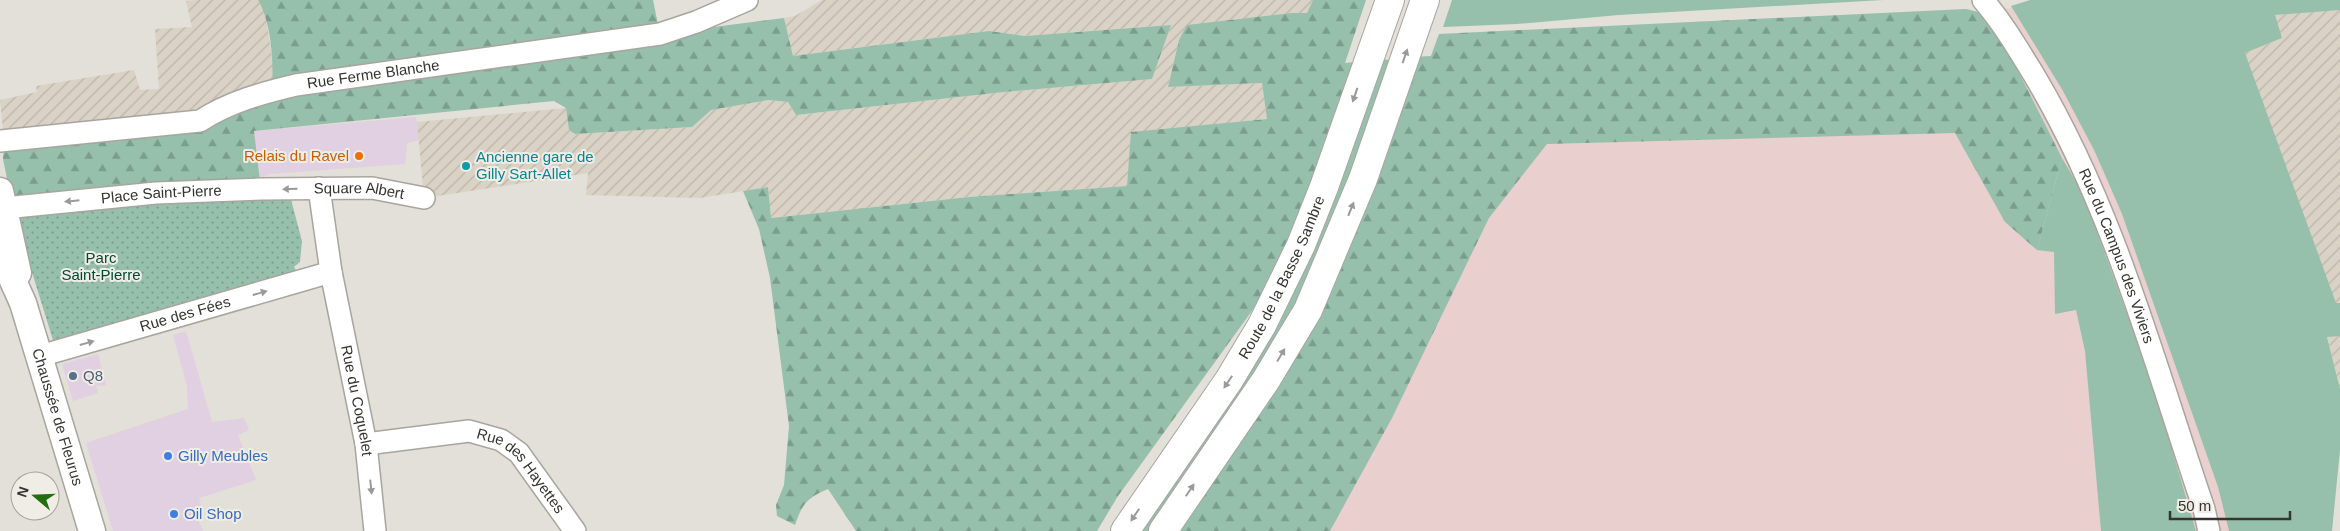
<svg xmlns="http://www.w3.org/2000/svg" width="2340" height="531" font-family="Arial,sans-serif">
  <defs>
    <pattern id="industrial-furrows" width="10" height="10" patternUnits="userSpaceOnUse" patternTransform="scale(1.25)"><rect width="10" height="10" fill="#d9d2c5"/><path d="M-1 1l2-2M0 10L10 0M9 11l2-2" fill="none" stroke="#bbb5aa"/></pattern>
    <pattern id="forest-firs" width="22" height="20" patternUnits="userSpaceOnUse" patternTransform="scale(1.25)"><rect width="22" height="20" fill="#96c0ac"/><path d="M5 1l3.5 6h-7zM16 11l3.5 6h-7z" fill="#7b9d8d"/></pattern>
    <pattern id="park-dots" width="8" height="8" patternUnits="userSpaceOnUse" patternTransform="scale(1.25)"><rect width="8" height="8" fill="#96c0ac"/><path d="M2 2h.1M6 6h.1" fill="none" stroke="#7b9d8d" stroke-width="1.8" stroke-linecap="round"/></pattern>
  </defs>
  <rect width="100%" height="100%" fill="#e3dfd9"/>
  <g fill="#e0d0e1">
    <path d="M416,117L420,140L407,143L405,164L270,174L260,178L254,131Z"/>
    <path d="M186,331L212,422L244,418L249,430L238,435L256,480L199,498L201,505L193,508L203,531H113L86,443L188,409L187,386L173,335Z"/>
    <path d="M98,354L106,385L96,386L98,393L73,401L62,364Z"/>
  </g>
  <g fill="url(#industrial-furrows)">
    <path d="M195,0H258L265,11L274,70L272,87L200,116L4,141L0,100L37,92L36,86L134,70L140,90L159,89L155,29L192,27L186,1Z"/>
    <path d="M822,0H1313L1307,13H1292L1179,40L1168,87L1262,83L1267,119L1132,133L1127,186L969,197L770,218L768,187L700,198L586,195L588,173L424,198L417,122L566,108L569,130L575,134L692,127L710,110L768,100L788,102L796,115L1004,92L1152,79L1171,25L1025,36L989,31L793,56L784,18L795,16Z"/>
    <path d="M2340,10V303L2336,304L2235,57L2282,38L2274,15Z"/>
    <path d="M2327,336H2340V389Z"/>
  </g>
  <path fill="#e9cfcd" d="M2013,8L2063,91L2095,152L2122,214L2218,487L2229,531H1177L1414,57L1431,56L1439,34L1966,9L1978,12Z"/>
  <g fill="#96c0ac">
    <path d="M1452,0H1883L1619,15L1517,24L1443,27Z"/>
    <path d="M2030,0H2340V10L2275,15L2282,38L2245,53L2336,303H2340V336L2327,337L2340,389V450L2332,531H2229L2218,487L2122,214L2095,152L2063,91L2011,6Z"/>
    <path d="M1396,59L1291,325L1151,531H1134L1200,436L1381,60Z"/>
    <path d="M2062,158L2083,194L2152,382L2196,531H2101L2085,351L2076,310L2055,314L2054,252L2037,250Z"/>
  </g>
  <g fill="url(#forest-firs)">
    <path d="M258,0H653L660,34L784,18L793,56L989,31L1025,36L1171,25L1152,79L1004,92L796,115L788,102L768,100L711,110L692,127L575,134L569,130L566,108L554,101L254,131L261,189L11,198L3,159L4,141L184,126L272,87C274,62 271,21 258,0Z"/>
    <path d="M1313,0H1366L1345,63L1354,62L1302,214L1254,308L1118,496L1097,531H856L828,489C807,498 802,504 795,525L777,516L776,505L784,485L789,426L770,278L759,229L743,191L768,187L771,218L969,197L1127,186L1131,132L1267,119L1262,83L1168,87L1179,40L1187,25L1292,13H1307Z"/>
    <path d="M1966,9L1978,12L2006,47L2062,158L2037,250L2005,222L1955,133L1547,144L1489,218L1392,418L1330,531H1177L1313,317L1414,57L1431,56L1439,34Z"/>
  </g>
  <path fill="url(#park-dots)" d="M289,192L302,241L300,262L294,267L302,281L56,350L14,214Z"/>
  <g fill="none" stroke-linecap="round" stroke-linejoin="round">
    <g stroke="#a8a59f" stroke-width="24">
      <g id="minor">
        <path id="s1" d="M1983,0C2003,23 2018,49 2034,75C2114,209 2154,362 2204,509L2209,531"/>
        <path id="s2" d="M0,141L200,121C229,102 262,93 296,85L660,34L696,22L747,0"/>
        <path id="s3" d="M319,188L331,272L366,444L375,531"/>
        <path id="s4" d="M4,208L156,193L261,189L372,188L424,198"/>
        <path id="s5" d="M40,356L331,272"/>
        <path id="s6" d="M366,444L469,431L501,440L519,453L575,531"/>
      </g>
    </g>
    <g stroke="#a8a59f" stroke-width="29">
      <g id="major">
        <path d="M0,191L18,273"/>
        <path id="s7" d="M0,252L23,303L92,531"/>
      </g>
    </g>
    <g stroke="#a8a59f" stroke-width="30">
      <g id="highway">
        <path id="s8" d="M1125,531L1229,380L1262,325L1301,245L1324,187L1390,0"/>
        <path d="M1163,531L1266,380L1308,310L1363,179L1425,0"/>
      </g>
    </g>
    <use href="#minor" stroke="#fff" stroke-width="21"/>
    <use href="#major" stroke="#fff" stroke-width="26"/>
    <use href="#highway" stroke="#fff" stroke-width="28"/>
  </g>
  <defs><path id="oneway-solid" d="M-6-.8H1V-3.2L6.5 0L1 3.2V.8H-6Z" transform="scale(1.25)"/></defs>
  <g fill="#9a9a98">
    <use href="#oneway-solid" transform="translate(1405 56) rotate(-71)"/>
    <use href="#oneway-solid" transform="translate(1355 95) rotate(109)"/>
    <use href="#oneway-solid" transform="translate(290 189) rotate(179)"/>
    <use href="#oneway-solid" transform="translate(72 201) rotate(174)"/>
    <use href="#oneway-solid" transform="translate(1351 209) rotate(-68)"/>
    <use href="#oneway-solid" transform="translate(260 293) rotate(-16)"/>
    <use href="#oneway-solid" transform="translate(87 343) rotate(-16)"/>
    <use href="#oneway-solid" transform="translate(1281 355) rotate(-59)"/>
    <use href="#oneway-solid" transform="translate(1228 382) rotate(124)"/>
    <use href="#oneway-solid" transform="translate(371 487) rotate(84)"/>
    <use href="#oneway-solid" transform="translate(1190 490) rotate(-56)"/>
    <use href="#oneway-solid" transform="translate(1135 515) rotate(124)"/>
  </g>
  <circle fill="#e8710a" stroke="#f0ede6" stroke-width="2" cx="359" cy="156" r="5"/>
  <circle fill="#0f9aa8" stroke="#f0ede6" stroke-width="2" cx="466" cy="166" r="5"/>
  <circle fill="#5c6f8a" stroke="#f0ede6" stroke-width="2" cx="73" cy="376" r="5"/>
  <g fill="#3f7fe0" stroke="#f0ede6" stroke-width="2">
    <circle cx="168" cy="456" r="5"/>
    <circle cx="174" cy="514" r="5"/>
  </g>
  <g text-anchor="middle" stroke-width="4" stroke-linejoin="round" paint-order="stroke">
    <g font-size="15" fill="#353431" stroke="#f0ede6">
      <text dy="5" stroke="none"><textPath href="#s2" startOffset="382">Rue Ferme Blanche</textPath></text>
      <text dy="5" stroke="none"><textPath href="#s4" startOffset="158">Place Saint-Pierre</textPath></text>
      <text dy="5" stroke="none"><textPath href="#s4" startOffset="356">Square Albert</textPath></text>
      <text dy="5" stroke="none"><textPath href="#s1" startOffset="290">Rue du Campus des Viviers</textPath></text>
      <text dy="5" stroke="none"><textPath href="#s8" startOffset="299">Route de la Basse Sambre</textPath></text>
      <text dy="5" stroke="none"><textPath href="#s5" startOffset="151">Rue des Fées</textPath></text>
      <text dy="5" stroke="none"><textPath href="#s3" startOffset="216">Rue du Coquelet</textPath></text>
      <text dy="5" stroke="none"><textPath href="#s7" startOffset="175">Chaussée de Fleurus</textPath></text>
      <text dy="5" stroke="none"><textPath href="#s6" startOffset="172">Rue des Hayettes</textPath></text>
    </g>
    <g font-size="15" fill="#c56008" stroke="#f0ede6" text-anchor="end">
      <text x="349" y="161">Relais du Ravel</text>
    </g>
    <g font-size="15" fill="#0d838f" stroke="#f0ede6" text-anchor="start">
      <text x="476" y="162">Ancienne gare de<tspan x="476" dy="17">Gilly Sart-Allet</tspan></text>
    </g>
    <g font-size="15" fill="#034831" stroke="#f0ede6">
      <text x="101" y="263">Parc<tspan x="101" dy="17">Saint-Pierre</tspan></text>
    </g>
    <g font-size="15" fill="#4e5e75" stroke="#f0ede6" text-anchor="start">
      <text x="83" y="381">Q8</text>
    </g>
    <g font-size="15" fill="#366cbe" stroke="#f0ede6" text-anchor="start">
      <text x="178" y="461">Gilly Meubles</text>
      <text x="184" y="519">Oil Shop</text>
    </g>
  </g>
  <g transform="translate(35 496) rotate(289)"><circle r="24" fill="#f0ede6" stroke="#a5a39e"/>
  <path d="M0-4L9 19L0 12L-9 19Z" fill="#226d0d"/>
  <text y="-8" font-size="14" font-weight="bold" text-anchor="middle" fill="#353431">N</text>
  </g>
  <path d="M2170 511v8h120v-8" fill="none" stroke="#353431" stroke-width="2.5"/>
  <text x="2178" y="511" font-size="15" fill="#353431" stroke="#f0ede6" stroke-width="4" paint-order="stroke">50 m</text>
</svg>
